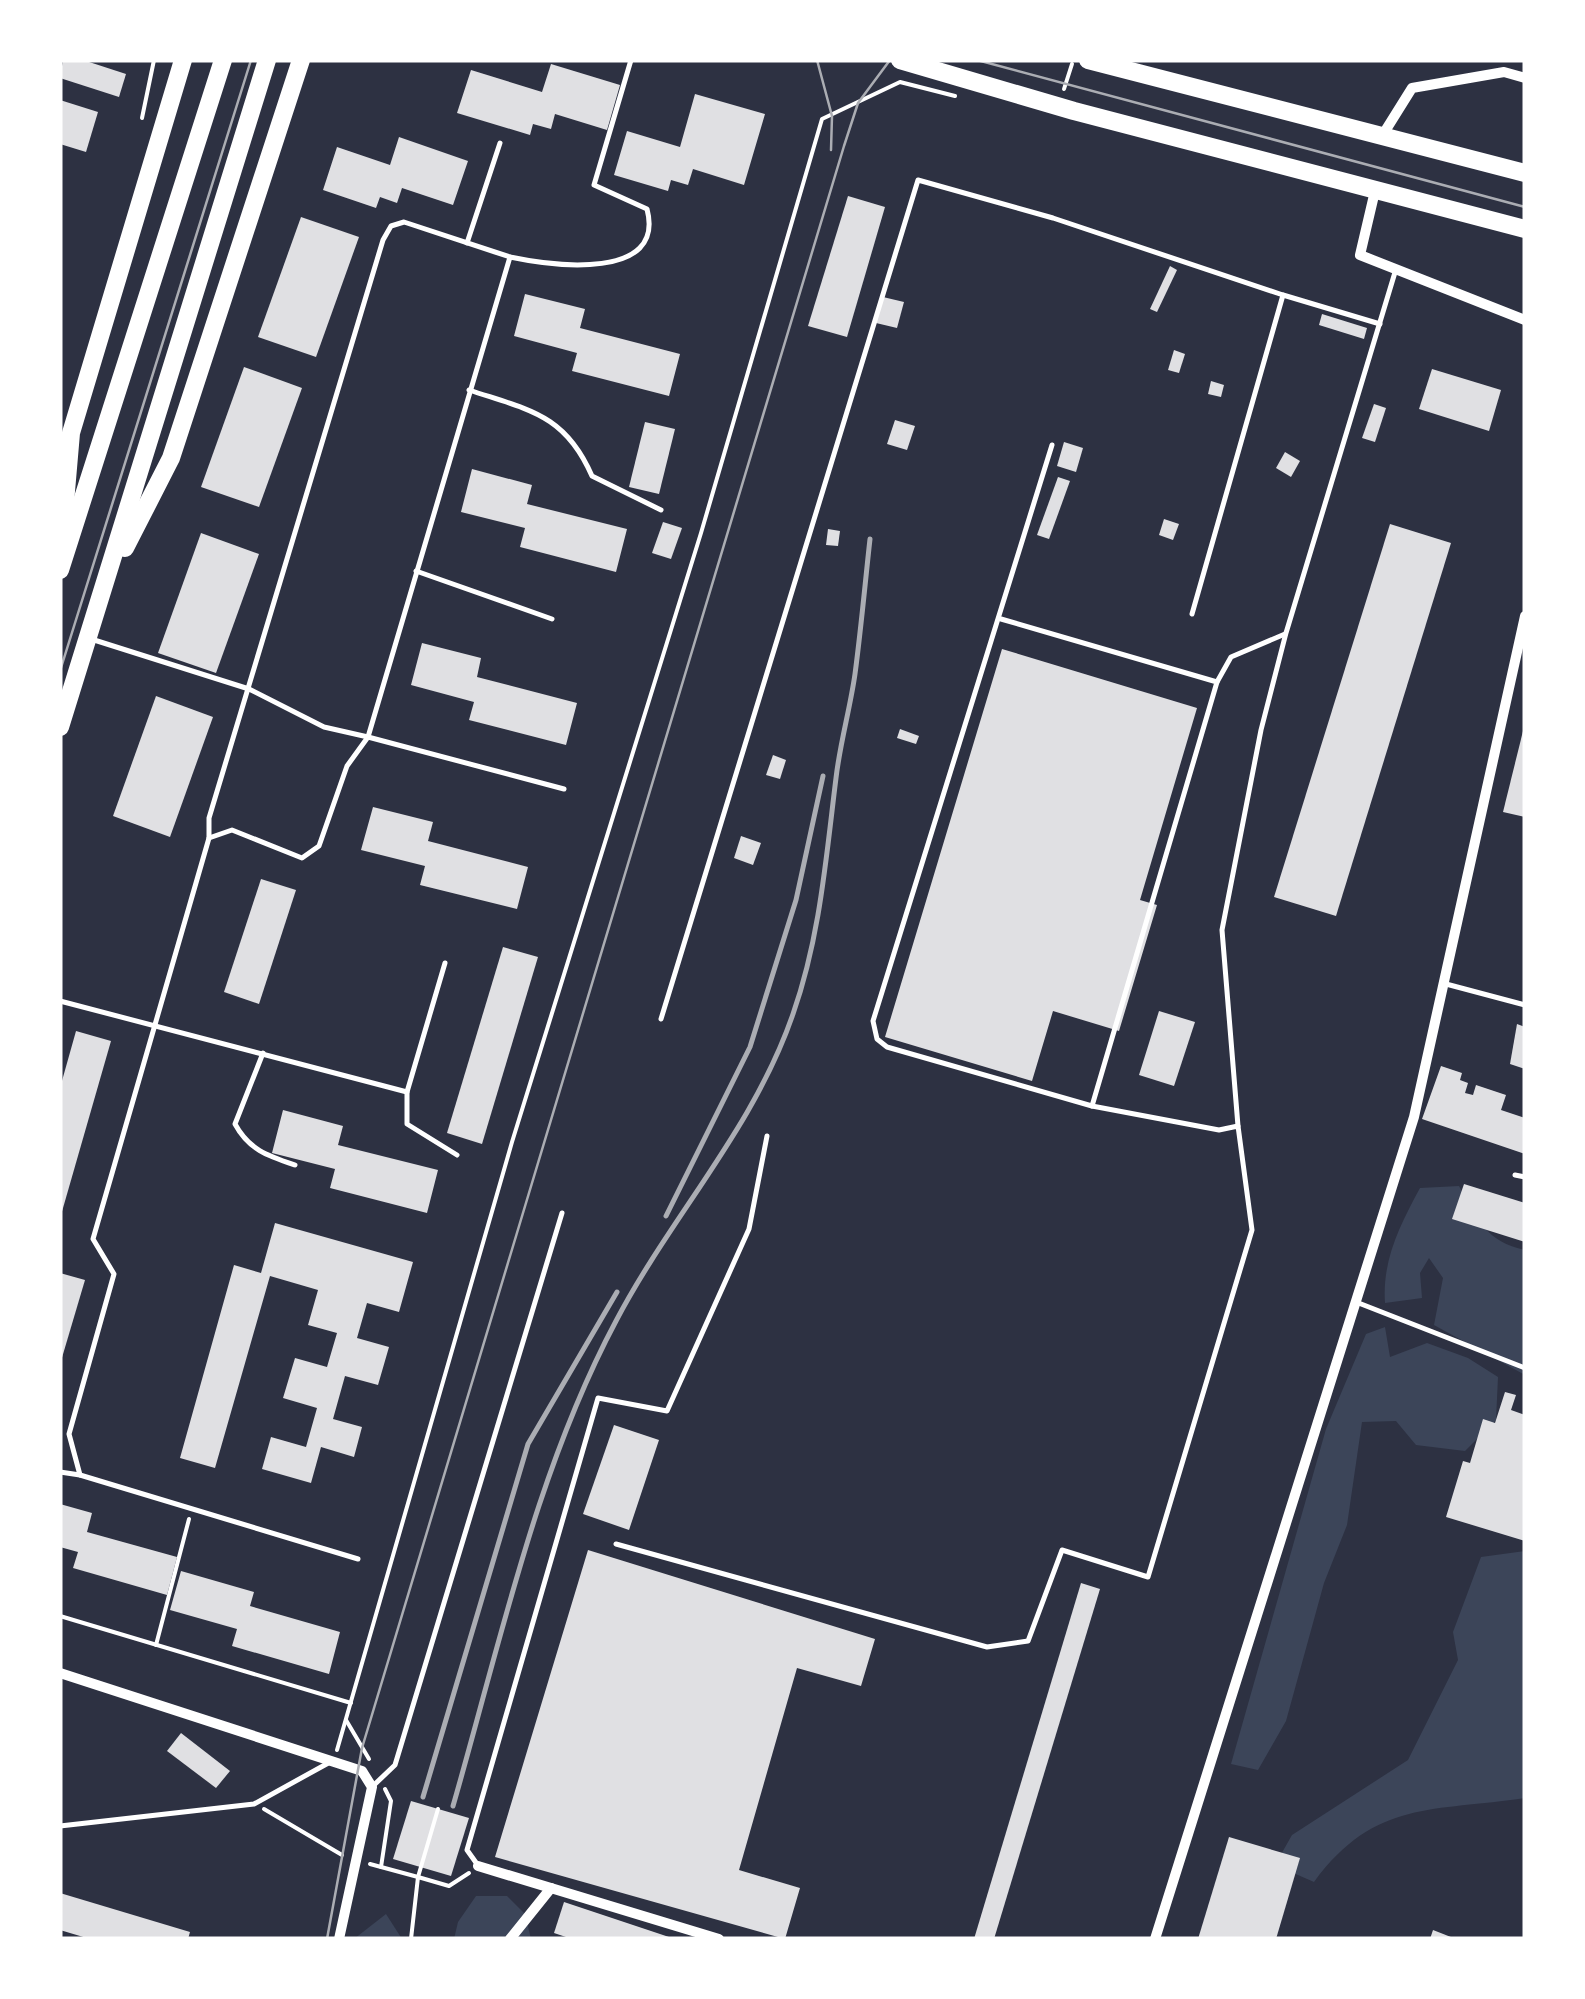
<svg xmlns="http://www.w3.org/2000/svg" width="1585" height="1999" font-family="'Work Sans',sans-serif">
  <rect width="100%" height="100%" fill="#2d3142"/>
  <g fill="#3c4559">
    <path d="M1459,1186C1476,1219 1487,1242 1525,1250V1375L1434,1325L1443,1278L1429,1258L1420,1273L1422,1298L1385,1303C1382,1260 1400,1225 1420,1188Z"/>
    <path d="M1385,1327L1390,1357L1427,1343L1468,1358L1498,1377L1496,1420L1465,1451L1416,1445L1396,1421L1362,1422L1347,1525L1324,1583L1286,1721L1258,1770L1231,1764L1326,1429L1366,1334Z"/>
    <path d="M1525,1551V1798C1434,1812 1375,1799 1314,1882L1275,1865L1292,1835L1408,1760L1458,1660L1453,1632L1481,1557Z"/>
    <path d="M476,1896H507L525,1914L531,1939H454L458,1922Z"/>
    <path d="M386,1914L402,1939H354Z"/>
  </g>
  <g fill="#e0e0e3">
    <path d="M63,60H83L126,74L119,97L60,78Z"/>
    <path d="M551,64L620,85L607,130L555,114L551,129L533,124L530,135L457,113L471,70L542,92Z"/>
    <path d="M695,94L765,114L744,185L693,169L688,185L671,180L668,191L614,175L627,131L680,147Z"/>
    <path d="M60,100L98,112L86,152L60,144Z"/>
    <path d="M399,137L468,161L453,205L402,188L397,203L380,197L376,208L323,190L337,147L390,165Z"/>
    <path d="M848,196L885,207L847,337L808,326Z"/>
    <path d="M301,217L359,237L316,357L258,337Z"/>
    <path d="M1170,266L1177,270L1157,312L1150,309Z"/>
    <path d="M525,294L585,309L580,328L680,354L669,396L572,371L577,353L514,336Z"/>
    <path d="M883,297L904,302L897,328L876,323Z"/>
    <path d="M1322,314L1367,328L1364,339L1319,325Z"/>
    <path d="M1174,350L1185,354L1179,373L1168,370Z"/>
    <path d="M244,367L302,388L259,507L201,487Z"/>
    <path d="M1432,369L1501,390L1489,431L1419,409Z"/>
    <path d="M1211,381L1224,385L1221,397L1208,394Z"/>
    <path d="M1374,404L1386,408L1375,442L1362,438Z"/>
    <path d="M895,420L915,426L907,450L887,444Z"/>
    <path d="M645,422L675,429L659,494L629,487Z"/>
    <path d="M1064,442L1083,448L1076,472L1057,466Z"/>
    <path d="M1285,452L1300,461L1291,477L1276,468Z"/>
    <path d="M472,469L532,485L527,504L627,529L616,572L520,547L525,528L461,512Z"/>
    <path d="M1058,477L1070,481L1049,539L1037,535Z"/>
    <path d="M1164,519L1179,524L1173,540L1159,535Z"/>
    <path d="M663,522L682,528L671,559L652,553Z"/>
    <path d="M1390,524L1451,543L1336,916L1274,897Z"/>
    <path d="M828,529L840,531L838,546L826,545Z"/>
    <path d="M201,533L259,554L216,673L158,653Z"/>
    <path d="M422,643L481,658L477,677L577,703L566,745L469,720L474,702L411,685Z"/>
    <path d="M1002,649L1197,708L1140,900L1157,905L1119,1031L1053,1011L1032,1081L885,1037Z"/>
    <path d="M156,696L213,717L170,837L113,816Z"/>
    <path d="M1524,727H1525V817L1503,812Z"/>
    <path d="M900,729L919,736L916,744L897,738Z"/>
    <path d="M773,755L786,760L780,779L766,775Z"/>
    <path d="M373,807L433,822L428,841L528,867L517,909L420,885L425,866L361,850Z"/>
    <path d="M741,836L761,843L753,865L734,858Z"/>
    <path d="M261,879L296,890L259,1004L224,992Z"/>
    <path d="M503,947L538,957L482,1144L447,1133Z"/>
    <path d="M1159,1011L1195,1022L1174,1086L1139,1075Z"/>
    <path d="M1517,1024L1525,1027V1069L1510,1064Z"/>
    <path d="M76,1031L111,1041L61,1215L60,1088Z"/>
    <path d="M1441,1066L1462,1073L1460,1080L1468,1083L1465,1093L1473,1095L1476,1085L1506,1095L1501,1110L1525,1118V1154L1422,1119Z"/>
    <path d="M283,1110L343,1126L338,1145L438,1170L427,1213L330,1188L335,1169L272,1153Z"/>
    <path d="M1464,1184L1525,1203V1242L1452,1219Z"/>
    <path d="M275,1223L413,1262L399,1312L367,1303L357,1338L389,1347L378,1385L345,1376L333,1419L362,1427L354,1457L321,1447L311,1483L262,1469L271,1437L306,1447L317,1408L283,1398L295,1358L327,1367L337,1333L308,1325L318,1290L270,1276L215,1468L180,1458L234,1265L261,1273Z"/>
    <path d="M60,1273L85,1280L61,1361H60Z"/>
    <path d="M1505,1392L1516,1395L1511,1410L1525,1415V1541L1446,1517L1463,1461L1470,1463L1483,1419L1495,1423Z"/>
    <path d="M614,1425L659,1440L629,1530L583,1514Z"/>
    <path d="M60,1504L92,1513L87,1532L177,1557L167,1595L73,1568L78,1552L60,1547Z"/>
    <path d="M588,1550L875,1639L861,1686L797,1668L739,1870L800,1888L785,1939L495,1857Z"/>
    <path d="M181,1571L254,1592L250,1606L340,1632L329,1674L232,1646L237,1629L170,1610Z"/>
    <path d="M1081,1583L1100,1589L994,1939H974Z"/>
    <path d="M181,1733L230,1771L216,1788L167,1751Z"/>
    <path d="M411,1801L469,1818L451,1876L393,1859Z"/>
    <path d="M1229,1837L1300,1858L1276,1939H1198Z"/>
    <path d="M60,1893L190,1932L188,1939H90L60,1930Z"/>
    <path d="M564,1902L672,1938V1939H572L554,1933Z"/>
    <path d="M1433,1930L1456,1939H1430Z"/>
  </g>
  <g fill="none" stroke-linecap="round" stroke-linejoin="round">
    <g stroke="#fff" stroke-width="4">
      <path d="M1064,89L1072,64"/>
      <path d="M142,118L154,60"/>
      <path d="M60,1616L351,1703"/>
      <path d="M156,1645L189,1519"/>
      <path d="M346,1720L369,1759"/>
      <path d="M337,1750L512,1142L701,533L822,119L900,82L955,96"/>
      <path d="M264,1809L342,1855"/>
      <path d="M370,1864L418,1877L438,1809"/>
      <path d="M381,1867L391,1801L385,1789"/>
      <path d="M411,1939L418,1877L449,1886L469,1873"/>
    </g>
    <g stroke="#fff" stroke-width="5">
      <path d="M467,243L500,143"/>
      <path d="M469,390C529,410 565,414 592,476L661,510"/>
      <path d="M416,571L552,619"/>
      <path d="M1192,614L1283,295L1380,324"/>
      <path d="M1001,619L1217,682L1092,1106"/>
      <path d="M91,639L249,689L324,727L368,737L510,257C553,266 666,281 647,209L594,185L631,60"/>
      <path d="M1217,682L1231,657L1285,634"/>
      <path d="M209,838V818L383,240L391,226L404,222L510,257"/>
      <path d="M1446,984L1525,1005"/>
      <path d="M60,1001L407,1092L445,963"/>
      <path d="M661,1019L918,180L1053,218L1283,295"/>
      <path d="M263,1053L235,1124C249,1150 268,1156 295,1165"/>
      <path d="M407,1092V1124L457,1155"/>
      <path d="M1238,1126L1222,930L1261,730L1286,633L1396,269"/>
      <path d="M1515,1175L1525,1177"/>
      <path d="M1356,1302L1525,1368"/>
      <path d="M60,1472L80,1475"/>
      <path d="M616,1544L987,1647L1028,1641L1062,1550L1148,1577L1252,1230L1238,1126L1219,1130L1092,1106L887,1047L877,1039L873,1021L1052,445"/>
      <path d="M358,1559L80,1475L69,1434L114,1274L93,1239L209,838L232,830L302,858L319,846L347,766L368,737L564,789"/>
      <path d="M374,1785L395,1765L562,1213"/>
      <path d="M60,1826L254,1804L332,1761"/>
      <path d="M477,1864L467,1850L598,1398L667,1411L749,1229L767,1136"/>
    </g>
    <g stroke="#fff" stroke-width="10">
      <path d="M1382,136L1412,88L1504,72L1525,78"/>
      <path d="M1375,191L1360,255L1525,320"/>
      <path d="M60,1673L362,1771L372,1787L339,1939"/>
      <path d="M478,1866L719,1939"/>
      <path d="M510,1939L551,1888"/>
      <path d="M1155,1939L1414,1117L1525,616"/>
    </g>
    <g stroke="#fff" stroke-width="18">
      <path d="M900,60L1074,111L1525,229"/>
      <path d="M1088,60L1525,173"/>
      <path d="M62,538L71,433L183,60"/>
      <path d="M125,548L171,458L301,60"/>
      <path d="M60,570L223,60"/>
      <path d="M60,727L267,60"/>
    </g>
    <g stroke="#abadb3" stroke-width="2.5">
      <path d="M817,60L832,116L831,150"/>
      <path d="M977,60L1525,207"/>
      <path d="M60,671L251,60"/>
      <path d="M327,1939L362,1748L844,146L858,103L890,60"/>
    </g>
    <g stroke="#abadb3" stroke-width="5">
      <path d="M666,1216L750,1047L796,900L823,776"/>
      <path d="M423,1797L528,1444L617,1292"/>
      <path d="M453,1806C500,1644 536,1471 616,1321C671,1216 754,1128 793,1014C820,937 826,858 836,778C840,743 850,709 855,674C861,629 865,584 870,539"/>
    </g>
  </g>
  <rect width="1585" height="1999" fill="none" stroke="#ffffff" stroke-width="125"/>
</svg>
